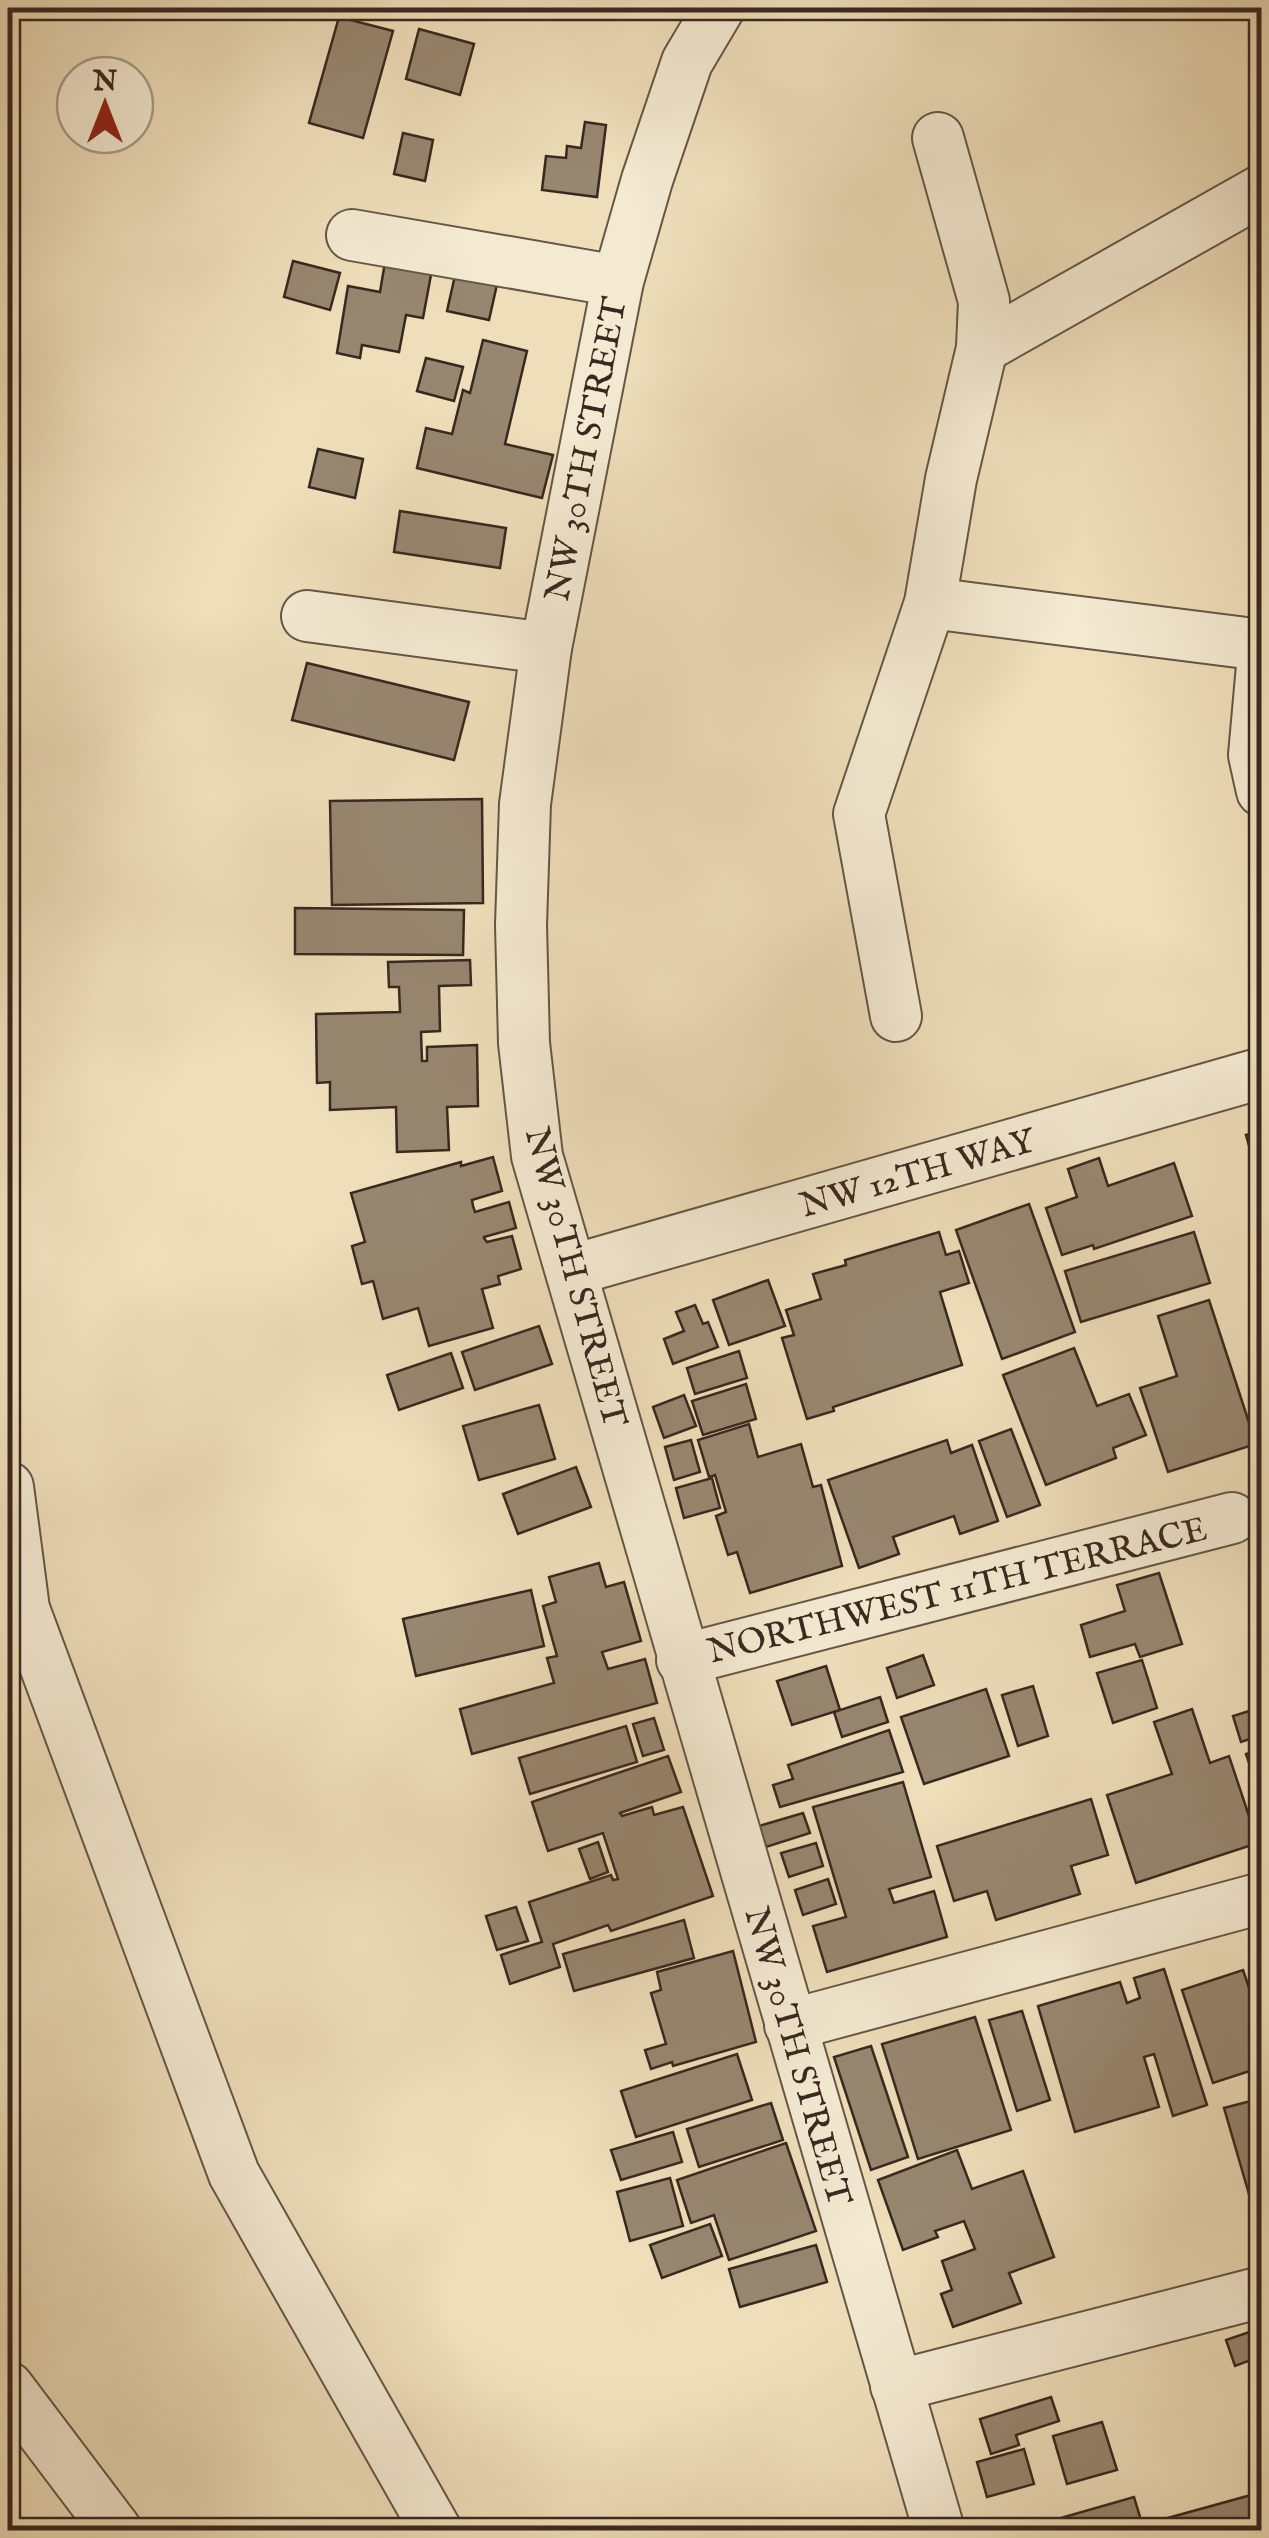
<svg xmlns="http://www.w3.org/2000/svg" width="1269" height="2538" font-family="'IM FELL English',serif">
  <rect width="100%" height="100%" fill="#eedeba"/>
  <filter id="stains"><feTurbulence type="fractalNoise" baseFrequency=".002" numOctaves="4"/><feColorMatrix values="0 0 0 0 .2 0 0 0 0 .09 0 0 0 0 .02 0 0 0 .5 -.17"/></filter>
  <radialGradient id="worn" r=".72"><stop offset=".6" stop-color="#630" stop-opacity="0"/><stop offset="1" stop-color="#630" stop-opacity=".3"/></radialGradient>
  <g fill="#978770" stroke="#39281f" stroke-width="2.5">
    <path d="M339,17L393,31L363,138L309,123Z"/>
    <path d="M419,29L474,44L460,95L406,79Z"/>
    <path d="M585,122L606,125L597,197L542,190L546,156L566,158L567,146L581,148Z"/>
    <path d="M403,133L433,140L425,181L394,174Z"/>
    <path d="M386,256L433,264L423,318L406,315L399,352L362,345L360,358L337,353L348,286L380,292Z"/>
    <path d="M293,261L340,273L330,310L284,297Z"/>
    <path d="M456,271L498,280L489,320L447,311Z"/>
    <path d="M483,340L527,351L505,444L553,455L542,498L417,468L426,428L452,434L463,390L470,393Z"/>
    <path d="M426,358L463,367L454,401L417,391Z"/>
    <path d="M318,449L363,459L355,498L309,487Z"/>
    <path d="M400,511L506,528L500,568L394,552Z"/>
    <path d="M307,663L469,702L454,760L292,720Z"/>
    <path d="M482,799L483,903L332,905L330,801Z"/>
    <path d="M295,908L464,910L463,955L295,954Z"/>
    <path d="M470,960L471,985L439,986L440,1031L421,1032L422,1061H427V1047L477,1045L478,1106L447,1107L449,1150L397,1152L396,1107L330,1110V1082L317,1083L316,1014L400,1012L399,987H389L388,962Z"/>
    <path d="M1262,1131V1192L1246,1135Z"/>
    <path d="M493,1157L502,1191L472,1200L473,1206L475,1212L509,1202L516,1228L484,1237V1238L487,1242L512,1236L521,1269L498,1276L500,1284L482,1289L493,1328L429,1346L418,1308L383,1319L373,1281L362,1284L352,1246L365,1242L351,1193L461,1162V1166Z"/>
    <path d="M1099,1158L1108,1186L1174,1163L1192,1216L1094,1249L1093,1245L1062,1255L1046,1208L1077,1197L1068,1169Z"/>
    <path d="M1029,1204L1075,1332L1002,1359L956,1230Z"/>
    <path d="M939,1232L946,1255L959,1251L969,1283L940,1292L962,1365L833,1407L834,1411L807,1419L782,1338L794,1335L786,1310L821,1299L813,1274L846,1265L845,1260Z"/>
    <path d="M1194,1232L1210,1283L1081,1322L1065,1271Z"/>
    <path d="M768,1280L785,1326L729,1345L713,1300Z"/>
    <path d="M1209,1300L1256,1444L1168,1472L1140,1388L1177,1376L1158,1316Z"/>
    <path d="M695,1305L703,1324L708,1322L718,1347L673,1364L664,1339L684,1331L676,1312Z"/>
    <path d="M539,1326L552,1364L475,1390L462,1352Z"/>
    <path d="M1074,1348L1097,1406L1129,1394L1146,1435L1113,1448L1116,1458L1046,1485L1003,1375Z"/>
    <path d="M739,1351L747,1378L695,1394L687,1368Z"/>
    <path d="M451,1353L463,1388L399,1410L387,1375Z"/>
    <path d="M746,1384L756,1419L703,1435L692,1401Z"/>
    <path d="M684,1395L696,1426L664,1438L653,1407Z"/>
    <path d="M539,1405L555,1459L479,1480L463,1426Z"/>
    <path d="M749,1424L758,1457L801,1444L813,1487L821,1485L842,1566L750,1593L737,1552L728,1555L716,1516L726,1512L715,1475L709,1477L698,1440Z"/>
    <path d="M1011,1429L1040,1505L1007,1517L979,1441Z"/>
    <path d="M691,1440L700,1472L674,1480L665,1447Z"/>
    <path d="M947,1440L951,1453L972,1445L998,1521L960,1534L954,1516L893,1537L899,1554L859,1568L828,1480Z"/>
    <path d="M576,1467L591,1507L518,1534L503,1494Z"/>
    <path d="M712,1478L720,1508L684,1518L676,1488Z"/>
    <path d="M599,1563L606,1587L624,1582L641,1641L602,1652L608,1669L645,1659L657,1703L472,1754L460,1709L554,1683L547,1658L557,1656L543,1606L556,1602L549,1577Z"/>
    <path d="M1159,1573L1182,1644L1140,1657L1135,1644L1090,1657L1081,1625L1125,1611L1117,1585Z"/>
    <path d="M531,1590L544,1646L416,1676L403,1619Z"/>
    <path d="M923,1655L934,1685L897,1698L887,1668Z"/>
    <path d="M1142,1660L1157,1708L1113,1723L1097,1673Z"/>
    <path d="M826,1666L840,1710L792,1725L777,1681Z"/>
    <path d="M1033,1686L1048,1736L1018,1746L1002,1695Z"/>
    <path d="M986,1689L1009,1756L924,1784L901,1717Z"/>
    <path d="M880,1697L888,1722L842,1737L834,1712Z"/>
    <path d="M1262,1707V1735L1241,1742L1233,1716Z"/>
    <path d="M1192,1709L1210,1763L1229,1756L1258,1843L1136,1883L1107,1795L1172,1774L1154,1722Z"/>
    <path d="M654,1718L664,1750L643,1756L633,1724Z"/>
    <path d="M626,1726L637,1762L530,1794L519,1758Z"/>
    <path d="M889,1730L903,1772L780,1807L773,1785L793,1779L788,1765Z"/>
    <path d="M1262,1749V1801L1246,1754Z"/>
    <path d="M668,1756L681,1792L620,1813L622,1816L652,1807L654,1815L683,1807L713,1896L611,1931L608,1925L553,1944L560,1967L510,1984L501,1955L542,1942L529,1902L611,1875L613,1880L618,1879L603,1833L548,1851L532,1802Z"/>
    <path d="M903,1782L931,1877L889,1889L894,1903L934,1891L947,1937L827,1972L813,1926L846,1917L813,1807Z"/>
    <path d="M1091,1799L1108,1855L1071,1866L1080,1894L996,1920L987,1891L954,1901L937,1846Z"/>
    <path d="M803,1813L810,1833L766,1847L759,1826Z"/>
    <path d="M598,1842L608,1872L590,1879L579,1849Z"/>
    <path d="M816,1843L823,1866L789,1877L781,1853Z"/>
    <path d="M828,1879L836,1904L803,1915L795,1890Z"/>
    <path d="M516,1907L528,1941L497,1950L486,1916Z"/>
    <path d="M684,1920L694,1958L574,1991L563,1954Z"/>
    <path d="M1262,1942V1975L1251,1945Z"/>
    <path d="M733,1951L756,2042L673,2066L672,2062L651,2069L645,2050L666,2044L651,1993L661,1990L657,1972Z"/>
    <path d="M1164,1969L1207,2105L1173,2116L1154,2054L1144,2057L1159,2107L1075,2132L1038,2006L1120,1982L1127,2003L1140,1998L1134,1978Z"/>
    <path d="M1243,1970L1262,2026V2067L1213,2083L1182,1990Z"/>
    <path d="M1022,2011L1050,2100L1017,2111L989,2020Z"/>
    <path d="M975,2017L1011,2130L918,2159L882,2044Z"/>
    <path d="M871,2046L908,2157L871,2170L834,2057Z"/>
    <path d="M737,2054L752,2100L636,2137L621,2091Z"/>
    <path d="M1262,2098V2239L1224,2108Z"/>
    <path d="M771,2103L783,2140L699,2167L687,2129Z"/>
    <path d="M673,2132L682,2162L621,2180L611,2150Z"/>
    <path d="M786,2143L816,2231L729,2260L714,2215L691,2223L677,2180Z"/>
    <path d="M957,2150L972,2189L1023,2171L1054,2257L1009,2273L1021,2303L953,2327L941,2294L952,2290L942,2261L975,2249L964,2221L935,2231L938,2237L903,2250L878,2180Z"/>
    <path d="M670,2178L683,2226L630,2241L617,2192Z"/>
    <path d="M710,2224L722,2256L662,2278L650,2245Z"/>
    <path d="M816,2245L827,2282L740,2307L729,2269Z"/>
    <path d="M1261,2328L1262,2356L1235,2366L1226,2340Z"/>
    <path d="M1051,2397L1059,2421L1016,2435L1019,2445L991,2454L980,2419Z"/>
    <path d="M1102,2422L1117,2470L1067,2484L1053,2436Z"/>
    <path d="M1024,2449L1034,2484L987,2497L977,2462Z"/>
    <path d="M1262,2492V2530H1159L1157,2521Z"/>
    <path d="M1134,2497L1144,2530H1019Z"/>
  </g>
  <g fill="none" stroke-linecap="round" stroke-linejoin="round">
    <g stroke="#665646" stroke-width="54">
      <g id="minor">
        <path d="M719,8L687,62L647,180L618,281L546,648L525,804L521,925L524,1043L537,1156L939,2530"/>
        <path d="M352,235L618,281"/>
        <path d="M982,348L1262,190"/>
        <path d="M930,603L1262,645"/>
        <path d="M307,616L546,648"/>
        <path d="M1262,666L1254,755L1262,791"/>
        <path d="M896,1016L859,814L930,603L951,479L982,348L984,301L938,138"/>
        <path d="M573,1270L1262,1073"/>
        <path d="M8,1487L24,1609L234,2174L436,2530"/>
        <path d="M682,1660L1232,1518"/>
        <path d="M790,2025L1262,1898"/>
        <path d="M896,2386L1262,2292"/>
        <path d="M8,2387L116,2530"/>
      </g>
    </g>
    <use href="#minor" stroke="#f4ead2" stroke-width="50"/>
  </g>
  <g text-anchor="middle" stroke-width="8" stroke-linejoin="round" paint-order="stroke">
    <g font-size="35" fill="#39281f" stroke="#f4ead2">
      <text transform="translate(585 449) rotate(-79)" y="12">NW 30TH STREET</text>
      <text transform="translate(917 1172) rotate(-16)" y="12">NW 12TH WAY</text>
      <text transform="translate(577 1277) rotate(75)" y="12">NW 30TH STREET</text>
      <text transform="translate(957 1589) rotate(-14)" y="12">NORTHWEST 11TH TERRACE</text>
      <text transform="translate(799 2056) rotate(74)" y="12">NW 30TH STREET</text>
    </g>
  </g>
  <rect width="1269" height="2538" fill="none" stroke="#eedeba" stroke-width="40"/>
  <rect x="10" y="10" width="1249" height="2518" fill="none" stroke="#39281f" stroke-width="5"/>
  <rect x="20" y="20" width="1229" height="2498" fill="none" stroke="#39281f" stroke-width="2.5"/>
  <g transform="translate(105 105)"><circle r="48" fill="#f4ead2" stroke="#a99c8a" stroke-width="2.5"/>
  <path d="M0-8L18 38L0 25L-18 38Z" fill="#8f2418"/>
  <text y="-15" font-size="28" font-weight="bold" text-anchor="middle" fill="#39281f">N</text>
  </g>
  <rect width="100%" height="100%" filter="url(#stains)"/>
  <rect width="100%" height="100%" fill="url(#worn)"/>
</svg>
